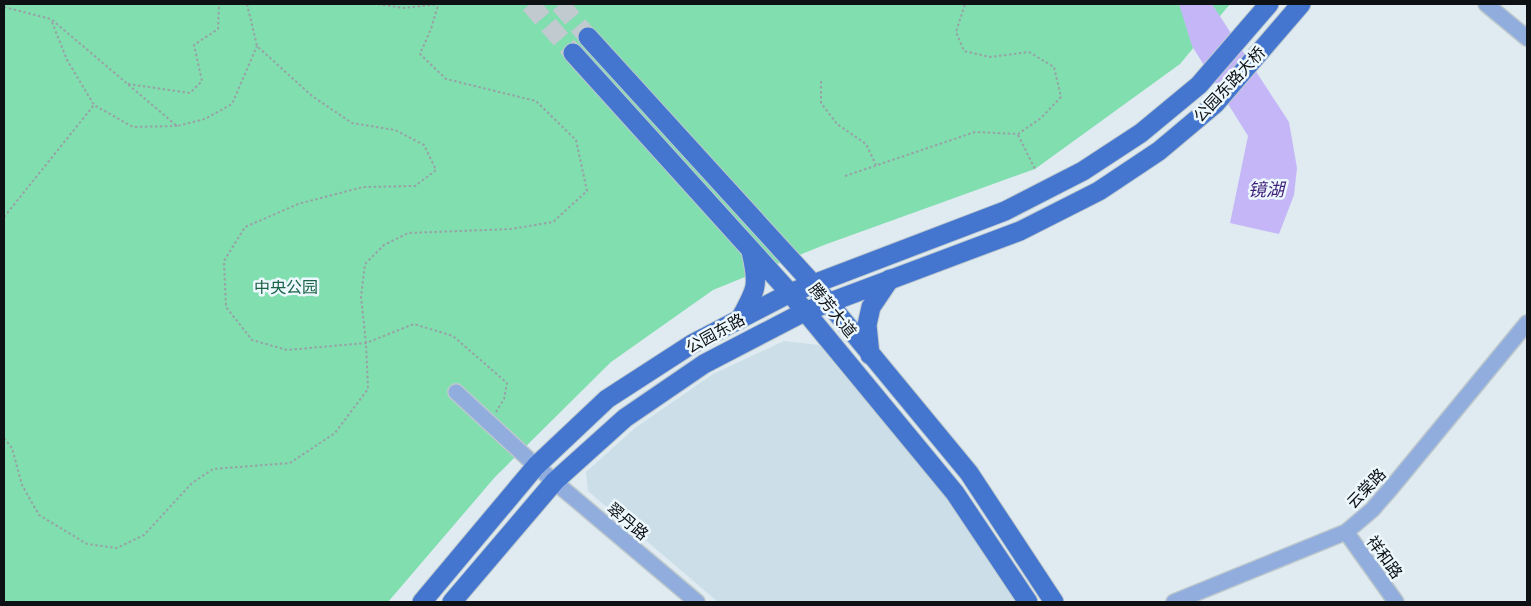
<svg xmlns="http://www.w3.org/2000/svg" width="1531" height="606" font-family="Karla,'Noto Sans SC',sans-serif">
  <rect width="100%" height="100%" fill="#dfebf0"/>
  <path fill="#ccdfe9" d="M784,341L819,345L947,499L1018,602H718L588,491L586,472L635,428L713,374Z"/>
  <path fill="#80deaf" d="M4,4H1230L1180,64L1035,169L824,245L713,290L611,362L495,477L388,602H6L4,600Z"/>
  <path fill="#c5b7f7" d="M1179,4H1212L1289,122L1297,168L1294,195L1279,234L1230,223L1248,136L1192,46Z"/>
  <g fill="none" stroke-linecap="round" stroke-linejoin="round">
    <g stroke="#c0cacf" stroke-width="19" stroke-dasharray="19 9" stroke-linecap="butt">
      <path d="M530,4L573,53"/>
      <path d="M560,4L588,37"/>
    </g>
    <g stroke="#bdc8cd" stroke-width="18">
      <g id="minor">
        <path d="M1486,4L1527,38"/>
        <path d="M456,392L536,466L697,602"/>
        <path d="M1346,532L1396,602"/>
        <path d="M1174,602L1346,532L1372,510L1392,487L1527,323"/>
      </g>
    </g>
    <g stroke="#bdc8cd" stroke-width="21">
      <g id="major">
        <path d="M588,37L813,284L969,473L1054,602"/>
        <path d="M573,53L790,293L955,493L1028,602"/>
        <path d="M740,319C757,288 759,286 751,251"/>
        <path d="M870,355L867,325L871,307L890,279"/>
        <path d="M422,602L536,466L607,399L692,344L790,293L1005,211L1083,171L1141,133L1199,85L1269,4"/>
        <path d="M452,602L555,481L625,418L704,364L804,312L1020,231L1099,191L1159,151L1215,104L1301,4"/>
      </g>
    </g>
    <g stroke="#98a2a6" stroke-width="2" stroke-dasharray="2.5 2.5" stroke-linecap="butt">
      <path d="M247,4L257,46L312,96L352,123L395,130L424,145L436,170L415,186L363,187L298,204L245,227L224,261L226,307L252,340L287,350L366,343L414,324L453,336L507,383L504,399L496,412"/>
      <path d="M378,4L403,8L440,4"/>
      <path d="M4,7L51,19L177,126L205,119L232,104L257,46"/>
      <path d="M52,22L67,60L94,105L133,127L177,126"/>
      <path d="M821,81V103L837,124L866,144L876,165"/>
      <path d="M128,84L190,93L202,81L194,45L218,29L219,4"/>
      <path d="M1018,135L1035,169"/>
      <path d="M845,176L975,132L1018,134L1041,118L1061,97L1054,67L1029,52L990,57L964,51L956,32L965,4"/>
      <path d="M4,217L94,105"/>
      <path d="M4,438L12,448L22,485L39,515L87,544L117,548L144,535L192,483L213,469L290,463L335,433L368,389L366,343L361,297L365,264L384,245L408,233L511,229L553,222L587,191L576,140L536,101L446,79L420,54L431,29L438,5"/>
    </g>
    <use href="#minor" stroke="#90adde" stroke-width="15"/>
    <use href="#major" stroke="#4476cf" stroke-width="19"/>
  </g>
  <g text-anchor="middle" stroke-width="5" stroke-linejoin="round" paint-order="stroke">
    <g font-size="16" fill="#0d1113" stroke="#ecf8fe">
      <text transform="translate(1229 84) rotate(-47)" y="6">公园东路大桥</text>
      <text transform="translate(833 310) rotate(51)" y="6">腾芳大道</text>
      <text transform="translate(715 333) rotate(-29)" y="6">公园东路</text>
      <text transform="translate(1366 488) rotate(-46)" y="6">云棠路</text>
      <text transform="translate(628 521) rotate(40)" y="6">翠丹路</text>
      <text transform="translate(1385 557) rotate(54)" y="6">祥和路</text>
    </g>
    <g font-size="16" fill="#1b6345" stroke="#ecf8fe">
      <text x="286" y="293">中央公园</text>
    </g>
    <g font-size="18" font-style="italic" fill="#3f1e79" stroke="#ecf8fe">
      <text x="1266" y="196">镜湖</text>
    </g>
  </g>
  <rect width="1531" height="606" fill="none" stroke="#0d1113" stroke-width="10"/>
</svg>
